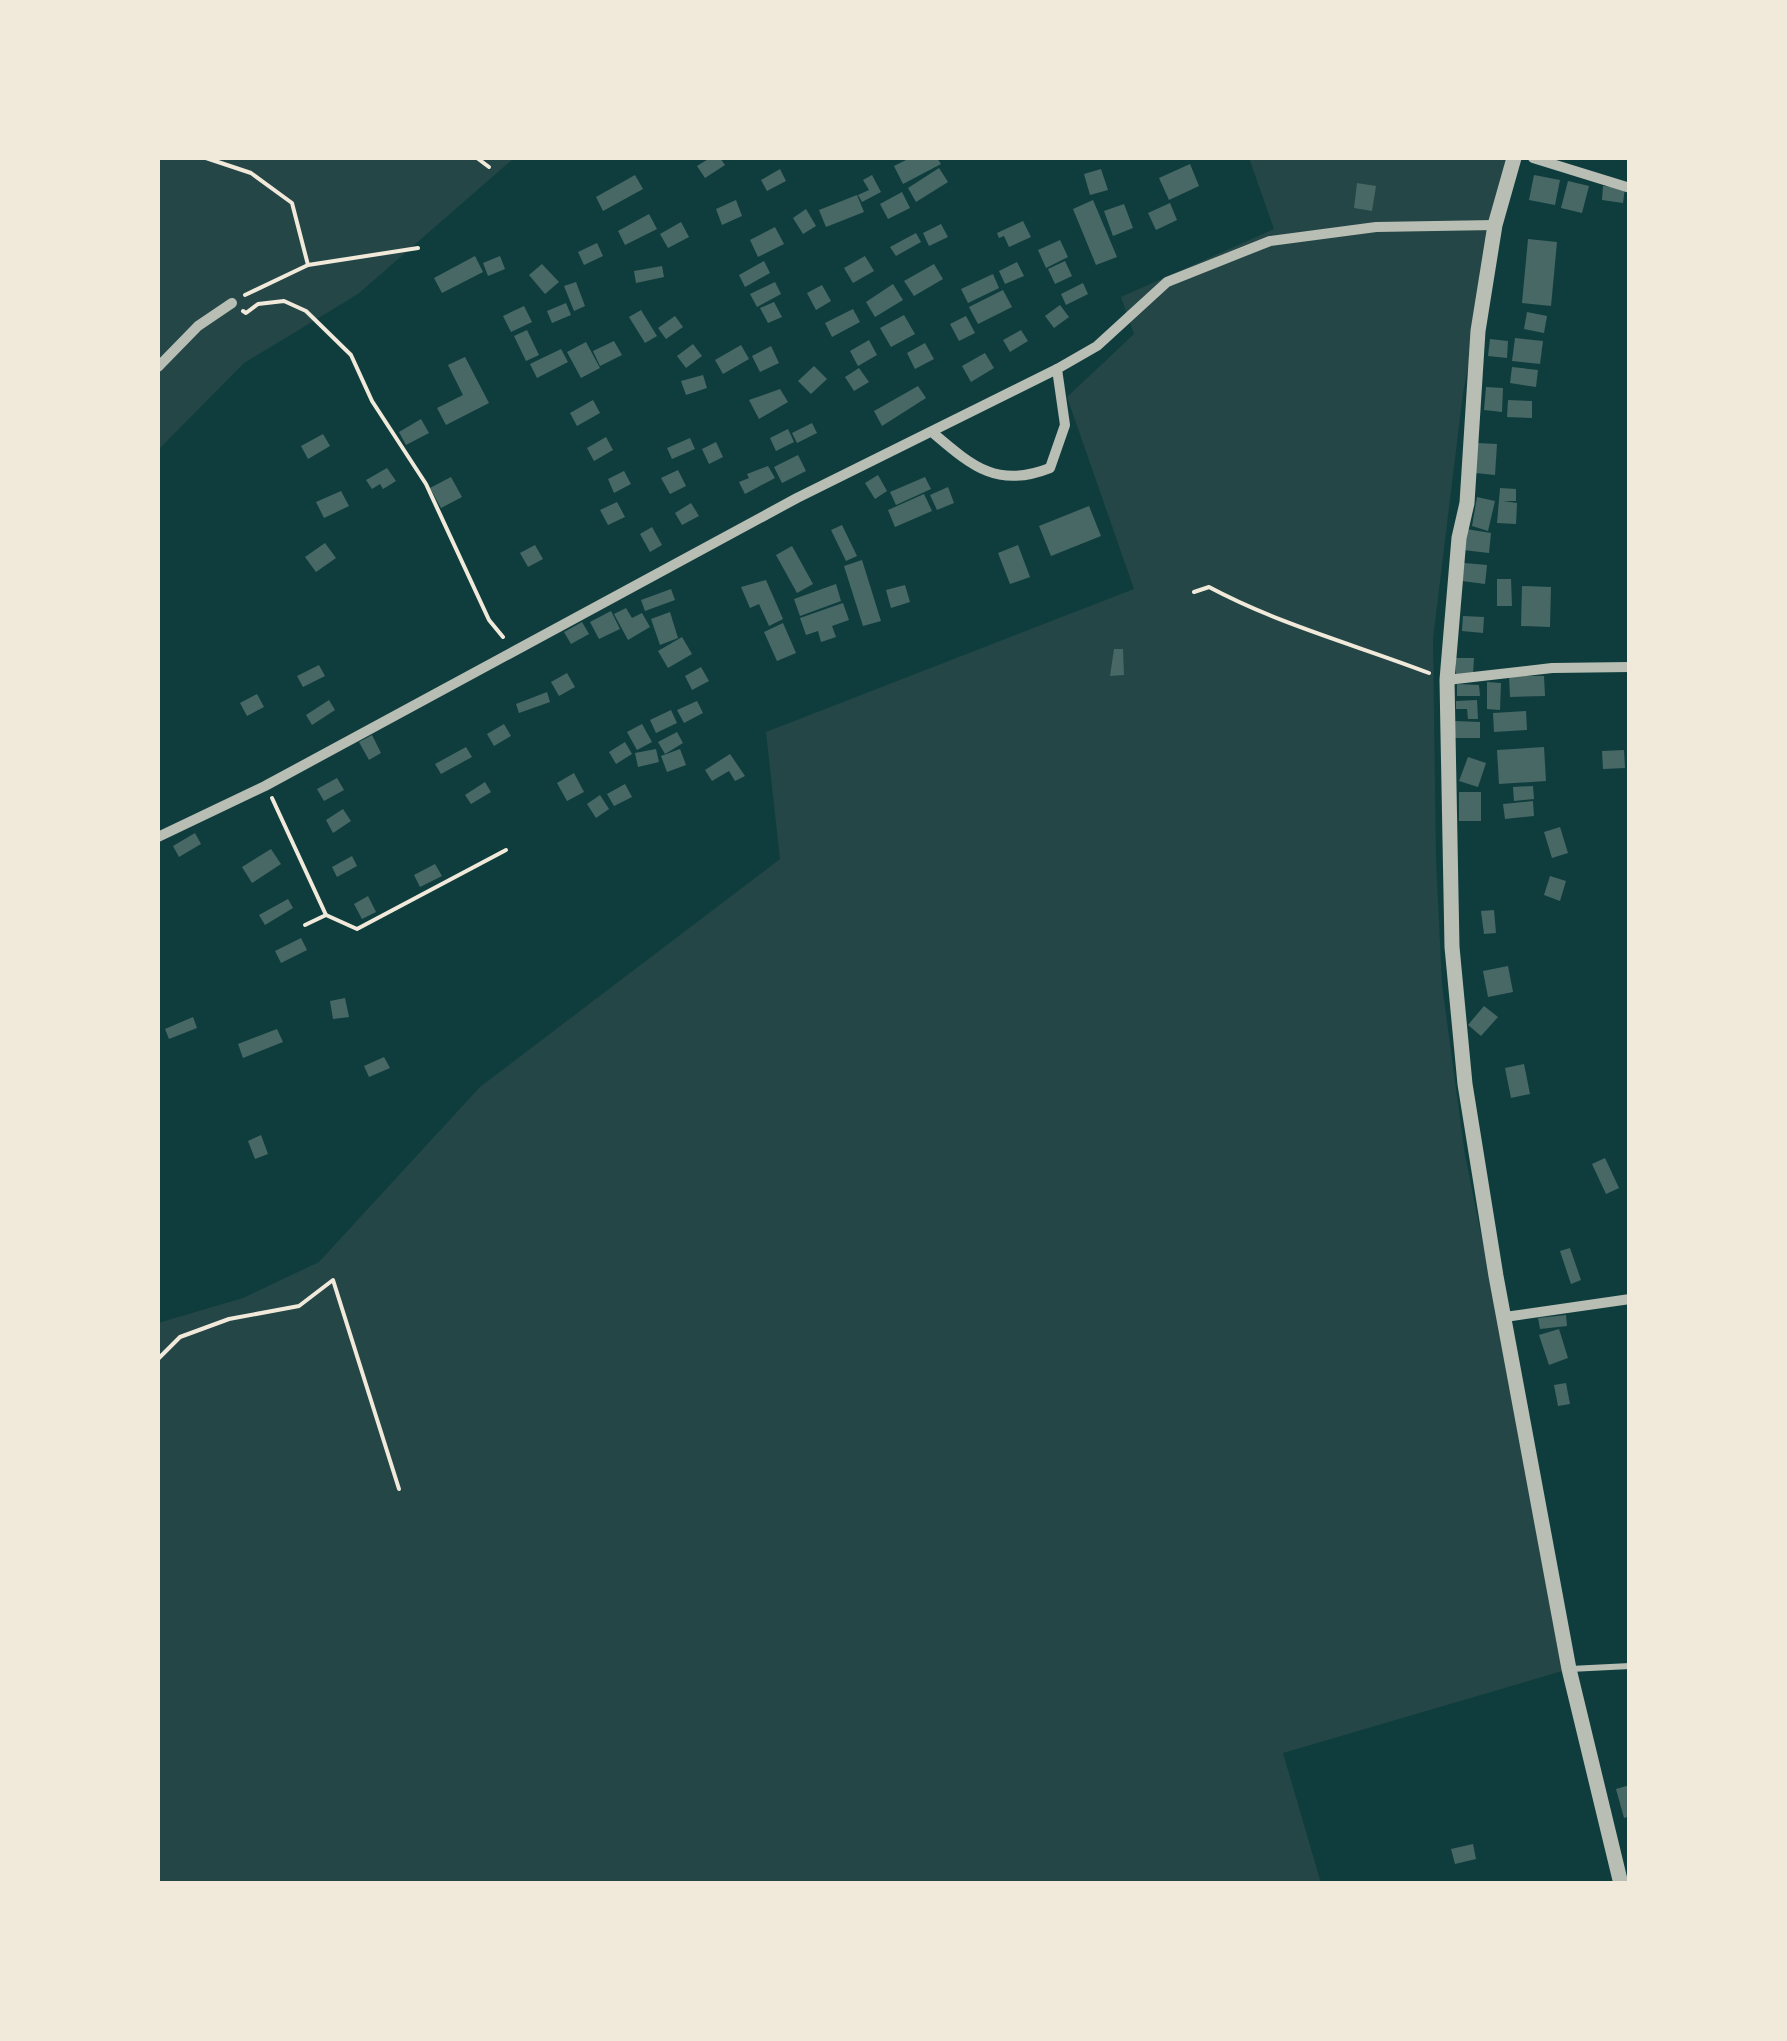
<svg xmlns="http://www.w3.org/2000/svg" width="1787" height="2041" font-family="Lato,sans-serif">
  <rect width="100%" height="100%" fill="#0f3d3e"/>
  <g fill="#244646">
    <path d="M158,158H514L358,294L244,363L158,450Z"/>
    <path d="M1249,158H1509L1463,393L1433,639L1436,860L1442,985L1465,1155L1569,1669L1283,1753L1321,1883L158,1884V1323L243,1298L319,1262L480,1087L780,859L766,732L1134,589L1067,397L1134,334L1121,297L1274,229Z"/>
  </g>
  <g fill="#486865">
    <path d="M710,158H720L725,165L705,178L697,166Z"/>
    <path d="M910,158H937L941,164L903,184L894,166Z"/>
    <path d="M1190,164L1199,186L1169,200L1159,178Z"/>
    <path d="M939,168L948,182L916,202L908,188Z"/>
    <path d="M780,169L786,181L767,191L761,180Z"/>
    <path d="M1101,169L1108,190L1090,195L1084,174Z"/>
    <path d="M635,175L643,189L603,211L596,197Z"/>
    <path d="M872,175L881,192L862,202L858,195L869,190L863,180Z"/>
    <path d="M1534,175L1560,180L1555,205L1529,200Z"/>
    <path d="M1568,181L1589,186L1582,213L1561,208Z"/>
    <path d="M1357,183L1376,186L1372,211L1354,208Z"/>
    <path d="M1603,186L1625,188L1623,203L1602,200Z"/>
    <path d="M902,192L910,208L888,219L880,204Z"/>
    <path d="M857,195L864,212L826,227L819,210Z"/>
    <path d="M736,200L742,216L722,225L716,209Z"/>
    <path d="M1093,200L1117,257L1096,265L1073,209Z"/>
    <path d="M1170,203L1177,220L1156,230L1148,213Z"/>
    <path d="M1124,204L1133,228L1113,236L1104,211Z"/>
    <path d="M806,209L816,226L803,234L793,218Z"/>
    <path d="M649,214L657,229L625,245L618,231Z"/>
    <path d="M1023,221L1031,237L1009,247L1004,236L999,238L997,233Z"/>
    <path d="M681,222L689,237L668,248L660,234Z"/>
    <path d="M941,224L948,237L929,246L923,233Z"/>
    <path d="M775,227L784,244L758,257L750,240Z"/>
    <path d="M916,233L921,242L896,256L890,247Z"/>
    <path d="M1528,239L1557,242L1551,306L1522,303Z"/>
    <path d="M1060,240L1068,257L1046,268L1038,250Z"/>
    <path d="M597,243L603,256L584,265L578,252Z"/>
    <path d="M475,256L483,272L442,293L434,278Z"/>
    <path d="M500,256L505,269L488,276L483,263Z"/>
    <path d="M865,256L874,271L853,283L844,268Z"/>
    <path d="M764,261L770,273L745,287L739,275Z"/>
    <path d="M1065,261L1072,276L1055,284L1048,269Z"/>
    <path d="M1017,262L1024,276L1005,284L999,271Z"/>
    <path d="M542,264L559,282L545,294L529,275Z"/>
    <path d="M934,264L943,279L914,296L904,281Z"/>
    <path d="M662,266L664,277L636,283L634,271Z"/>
    <path d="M993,274L999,288L968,303L961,289Z"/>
    <path d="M576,282L585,306L574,311L564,286Z"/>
    <path d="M775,282L781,294L757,307L750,294Z"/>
    <path d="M1083,283L1088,294L1066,305L1061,294Z"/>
    <path d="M893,284L903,300L875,317L866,302Z"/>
    <path d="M822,285L831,301L816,310L807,293Z"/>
    <path d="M1003,290L1012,307L978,324L969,307Z"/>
    <path d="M774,302L782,317L768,323L760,308Z"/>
    <path d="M566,303L571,315L552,323L547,311Z"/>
    <path d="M1060,305L1069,317L1054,328L1045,316Z"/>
    <path d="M524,306L532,322L511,332L503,316Z"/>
    <path d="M853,309L860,322L832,337L825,323Z"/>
    <path d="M641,310L657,336L645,343L629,317Z"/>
    <path d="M1527,312L1547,316L1544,333L1524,329Z"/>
    <path d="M904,315L915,334L891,347L880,328Z"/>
    <path d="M675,316L683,327L666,339L658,328Z"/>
    <path d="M966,316L975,333L959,341L950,324Z"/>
    <path d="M527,330L539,355L526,361L514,336Z"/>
    <path d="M1021,330L1028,341L1010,352L1003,340Z"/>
    <path d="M1515,338L1543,341L1540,364L1512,361Z"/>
    <path d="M1490,339L1508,341L1507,358L1488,356Z"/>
    <path d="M869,340L877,355L858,366L850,351Z"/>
    <path d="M614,341L622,355L600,366L593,351Z"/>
    <path d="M586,342L600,368L581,378L567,352Z"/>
    <path d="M925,343L934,359L915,369L907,353Z"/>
    <path d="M693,344L702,356L686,368L677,356Z"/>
    <path d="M741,345L749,359L723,374L715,360Z"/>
    <path d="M771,346L779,363L760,372L752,356Z"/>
    <path d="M561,349L568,362L537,378L530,364Z"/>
    <path d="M985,353L994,368L971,382L962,366Z"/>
    <path d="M465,357L489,403L446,425L437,408L463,395L448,365Z"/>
    <path d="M814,366L827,379L811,394L798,381Z"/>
    <path d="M1512,367L1538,370L1536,387L1510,383Z"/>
    <path d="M859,368L869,382L854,391L845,377Z"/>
    <path d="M703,375L707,388L686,395L681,381Z"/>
    <path d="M918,386L926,398L882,426L874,411Z"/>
    <path d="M1486,387L1503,388L1502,412L1484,410Z"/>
    <path d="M780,389L788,402L759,419L749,400Z"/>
    <path d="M593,400L600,413L577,426L570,413Z"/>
    <path d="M1508,400L1532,401V418L1507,417Z"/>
    <path d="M421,419L429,433L406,445L399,432Z"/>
    <path d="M812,423L817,433L797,443L792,433Z"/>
    <path d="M788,429L794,442L776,451L770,438Z"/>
    <path d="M323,434L330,446L308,459L301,446Z"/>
    <path d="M606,437L613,450L594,461L587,448Z"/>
    <path d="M690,438L695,449L672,459L667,448Z"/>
    <path d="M716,442L723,457L709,464L702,449Z"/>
    <path d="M1477,443L1497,444L1495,475L1475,473Z"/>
    <path d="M798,455L806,471L782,483L774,467Z"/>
    <path d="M768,466L775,478L745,494L739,482L749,478L747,474Z"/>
    <path d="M387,468L396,481L383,489L380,484L372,489L366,480Z"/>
    <path d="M678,470L686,486L670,494L661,478Z"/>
    <path d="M624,471L631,484L614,493L608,479Z"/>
    <path d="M878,475L887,491L875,499L865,483Z"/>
    <path d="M451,477L462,497L441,508L430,488Z"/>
    <path d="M925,477L931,489L896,505L890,492Z"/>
    <path d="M948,487L954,503L937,510L930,495Z"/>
    <path d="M1500,488L1516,489V501H1503L1517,503L1516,524L1497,523Z"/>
    <path d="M341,491L349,506L324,518L316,502Z"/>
    <path d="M924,494L932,511L895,527L888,510Z"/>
    <path d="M1477,497L1495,501L1488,531L1472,526Z"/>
    <path d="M617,502L625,517L608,525L600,510Z"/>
    <path d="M691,503L699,516L682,525L675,513Z"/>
    <path d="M1089,506L1101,536L1051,556L1039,526Z"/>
    <path d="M842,525L857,556L846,561L831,530Z"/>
    <path d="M652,527L662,545L650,552L640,534Z"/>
    <path d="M1466,529L1491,533L1489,553L1463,550Z"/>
    <path d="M325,543L336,558L316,572L305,557Z"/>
    <path d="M535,545L543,559L528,567L520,553Z"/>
    <path d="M1018,545L1030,577L1010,584L998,553Z"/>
    <path d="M792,546L813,584L797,593L776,555Z"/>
    <path d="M862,560L881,621L863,626L844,566Z"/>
    <path d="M1464,563L1487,565L1485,584L1462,581Z"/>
    <path d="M1497,579H1511L1512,606H1497Z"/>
    <path d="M766,580L783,619L769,626L759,604L750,608L741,587Z"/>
    <path d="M836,584L841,601L800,616L794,599Z"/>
    <path d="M905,585L910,602L891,608L886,590Z"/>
    <path d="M1522,586L1551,587L1550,627L1521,626Z"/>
    <path d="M671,589L675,600L645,611L641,600Z"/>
    <path d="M843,603L849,620L832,626L836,637L821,642L818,631L806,635L800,618Z"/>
    <path d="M626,608L632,618L642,613L650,627L628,640L614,614Z"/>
    <path d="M611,611L620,629L599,639L590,622Z"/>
    <path d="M670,612L678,638L660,645L651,619Z"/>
    <path d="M1463,616L1484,617L1483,633L1462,631Z"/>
    <path d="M582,622L589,634L571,644L564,632Z"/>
    <path d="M783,623L796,653L777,661L764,632Z"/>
    <path d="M682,637L692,654L668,668L658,651Z"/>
    <path d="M1114,649H1123L1124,675L1110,676Z"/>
    <path d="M1456,658H1474L1473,675H1456Z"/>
    <path d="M319,665L325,676L303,687L297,676Z"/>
    <path d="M701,667L709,681L692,690L685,676Z"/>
    <path d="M567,673L575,687L559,696L551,682Z"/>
    <path d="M1509,676H1544L1545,696L1510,697Z"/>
    <path d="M1487,682L1501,683L1500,710L1487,709Z"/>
    <path d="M1457,684L1479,685L1480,696H1457Z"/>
    <path d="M547,692L550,702L519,713L516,704Z"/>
    <path d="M257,694L264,707L247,716L240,703Z"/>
    <path d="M329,700L335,710L312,725L306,715Z"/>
    <path d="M1477,700L1478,719H1468L1467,709H1456V701Z"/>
    <path d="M697,701L703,713L684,723L677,710Z"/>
    <path d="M671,710L677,723L656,733L650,720Z"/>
    <path d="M1526,711L1527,730L1494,732L1493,713Z"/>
    <path d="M1454,721L1480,722V738H1454Z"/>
    <path d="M504,724L511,736L494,746L487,734Z"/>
    <path d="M642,724L652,742L637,750L627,732Z"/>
    <path d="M677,732L683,743L665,754L658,742Z"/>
    <path d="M372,735L381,753L369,760L359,742Z"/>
    <path d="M625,742L632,754L616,764L609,752Z"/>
    <path d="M466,747L472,757L441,774L435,764Z"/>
    <path d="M1544,747L1546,781L1499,784L1497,750Z"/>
    <path d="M656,749L659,762L638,767L635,753Z"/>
    <path d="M680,749L686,765L667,772L661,756Z"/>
    <path d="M1624,750L1625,768L1603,769L1602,751Z"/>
    <path d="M730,754L745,776L735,781L729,771L712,781L705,770Z"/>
    <path d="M1468,757L1486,763L1478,787L1459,781Z"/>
    <path d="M574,773L584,792L567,801L557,783Z"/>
    <path d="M337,778L344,790L324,801L317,789Z"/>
    <path d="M485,782L491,792L471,804L465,795Z"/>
    <path d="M625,784L632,797L614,806L607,794Z"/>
    <path d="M1533,786L1534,799L1514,801L1513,787Z"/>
    <rect x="1459" y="792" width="22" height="29"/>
    <path d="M600,795L609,809L596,818L587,804Z"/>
    <path d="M1533,801L1534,816L1505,819L1503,804Z"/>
    <path d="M343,809L351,821L333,833L326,820Z"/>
    <path d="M1560,827L1568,853L1552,858L1544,832Z"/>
    <path d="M195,833L201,844L179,857L173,846Z"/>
    <path d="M271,849L281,864L252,883L242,867Z"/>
    <path d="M352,856L357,866L337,877L332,867Z"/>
    <path d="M435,864L442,876L420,887L414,875Z"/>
    <path d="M1550,876L1566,881L1560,901L1544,895Z"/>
    <path d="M368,896L376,912L362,919L354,904Z"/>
    <path d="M288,899L293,908L265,925L259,915Z"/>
    <path d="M1494,910L1496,933L1484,934L1481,911Z"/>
    <path d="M301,938L307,950L281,963L275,951Z"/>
    <path d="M1508,966L1513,992L1488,997L1483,971Z"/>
    <path d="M345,998L349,1017L333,1019L330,1001Z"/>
    <path d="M1484,1006L1498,1017L1481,1036L1468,1025Z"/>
    <path d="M193,1017L197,1028L169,1039L165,1029Z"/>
    <path d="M277,1029L283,1042L243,1058L238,1044Z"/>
    <path d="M384,1057L390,1068L369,1077L364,1066Z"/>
    <path d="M1524,1064L1530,1094L1511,1098L1505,1068Z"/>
    <path d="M261,1135L268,1154L255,1159L248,1141Z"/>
    <path d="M1605,1158L1619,1188L1606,1194L1592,1164Z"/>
    <path d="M1570,1248L1581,1280L1571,1284L1560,1251Z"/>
    <path d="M1566,1315L1567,1326L1540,1329L1538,1318Z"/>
    <path d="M1559,1329L1568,1358L1549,1365L1539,1335Z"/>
    <path d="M1566,1383L1570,1404L1558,1406L1554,1385Z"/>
    <path d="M1630,1785V1816L1624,1818L1616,1789Z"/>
    <path d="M1473,1844L1476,1859L1455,1864L1451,1849Z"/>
  </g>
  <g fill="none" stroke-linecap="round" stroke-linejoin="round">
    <g stroke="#f1e9da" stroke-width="4">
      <path d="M206,158L251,173L292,203L308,265"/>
      <path d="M477,158L489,167"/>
      <path d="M245,295L308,265L418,248"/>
      <path d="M243,311L246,313L258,304L284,301L306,311L351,355L372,401L426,484L489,620L503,637"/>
      <path d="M1194,592L1209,587C1278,624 1356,645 1429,673"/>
      <path d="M272,798L326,915L305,925"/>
      <path d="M326,915L357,929L506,850"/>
      <path d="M158,1359L180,1337L229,1319L299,1306L333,1280L399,1489"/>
    </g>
    <path stroke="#b8beb3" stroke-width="6" d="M1570,1669L1630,1666"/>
    <g stroke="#b8beb3" stroke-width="10">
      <path d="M1533,158L1630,188"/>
      <path d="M158,367L198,326L232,303"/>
      <path d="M932,432C972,466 997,489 1050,468L1065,425L1057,369"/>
      <path d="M1447,680L1552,668L1630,667"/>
      <path d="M158,837L265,786L797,498L1057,369L1097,346L1167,282L1270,241L1376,227L1495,225"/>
      <path d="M1505,1317L1630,1299"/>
    </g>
    <path stroke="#b8beb3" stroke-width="15" d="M1514,158L1495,225L1478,331L1467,503L1459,538L1447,680L1452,947L1465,1084L1496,1276L1569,1669L1621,1884"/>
  </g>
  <rect width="1787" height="2041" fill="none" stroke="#f1e9da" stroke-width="320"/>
</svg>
